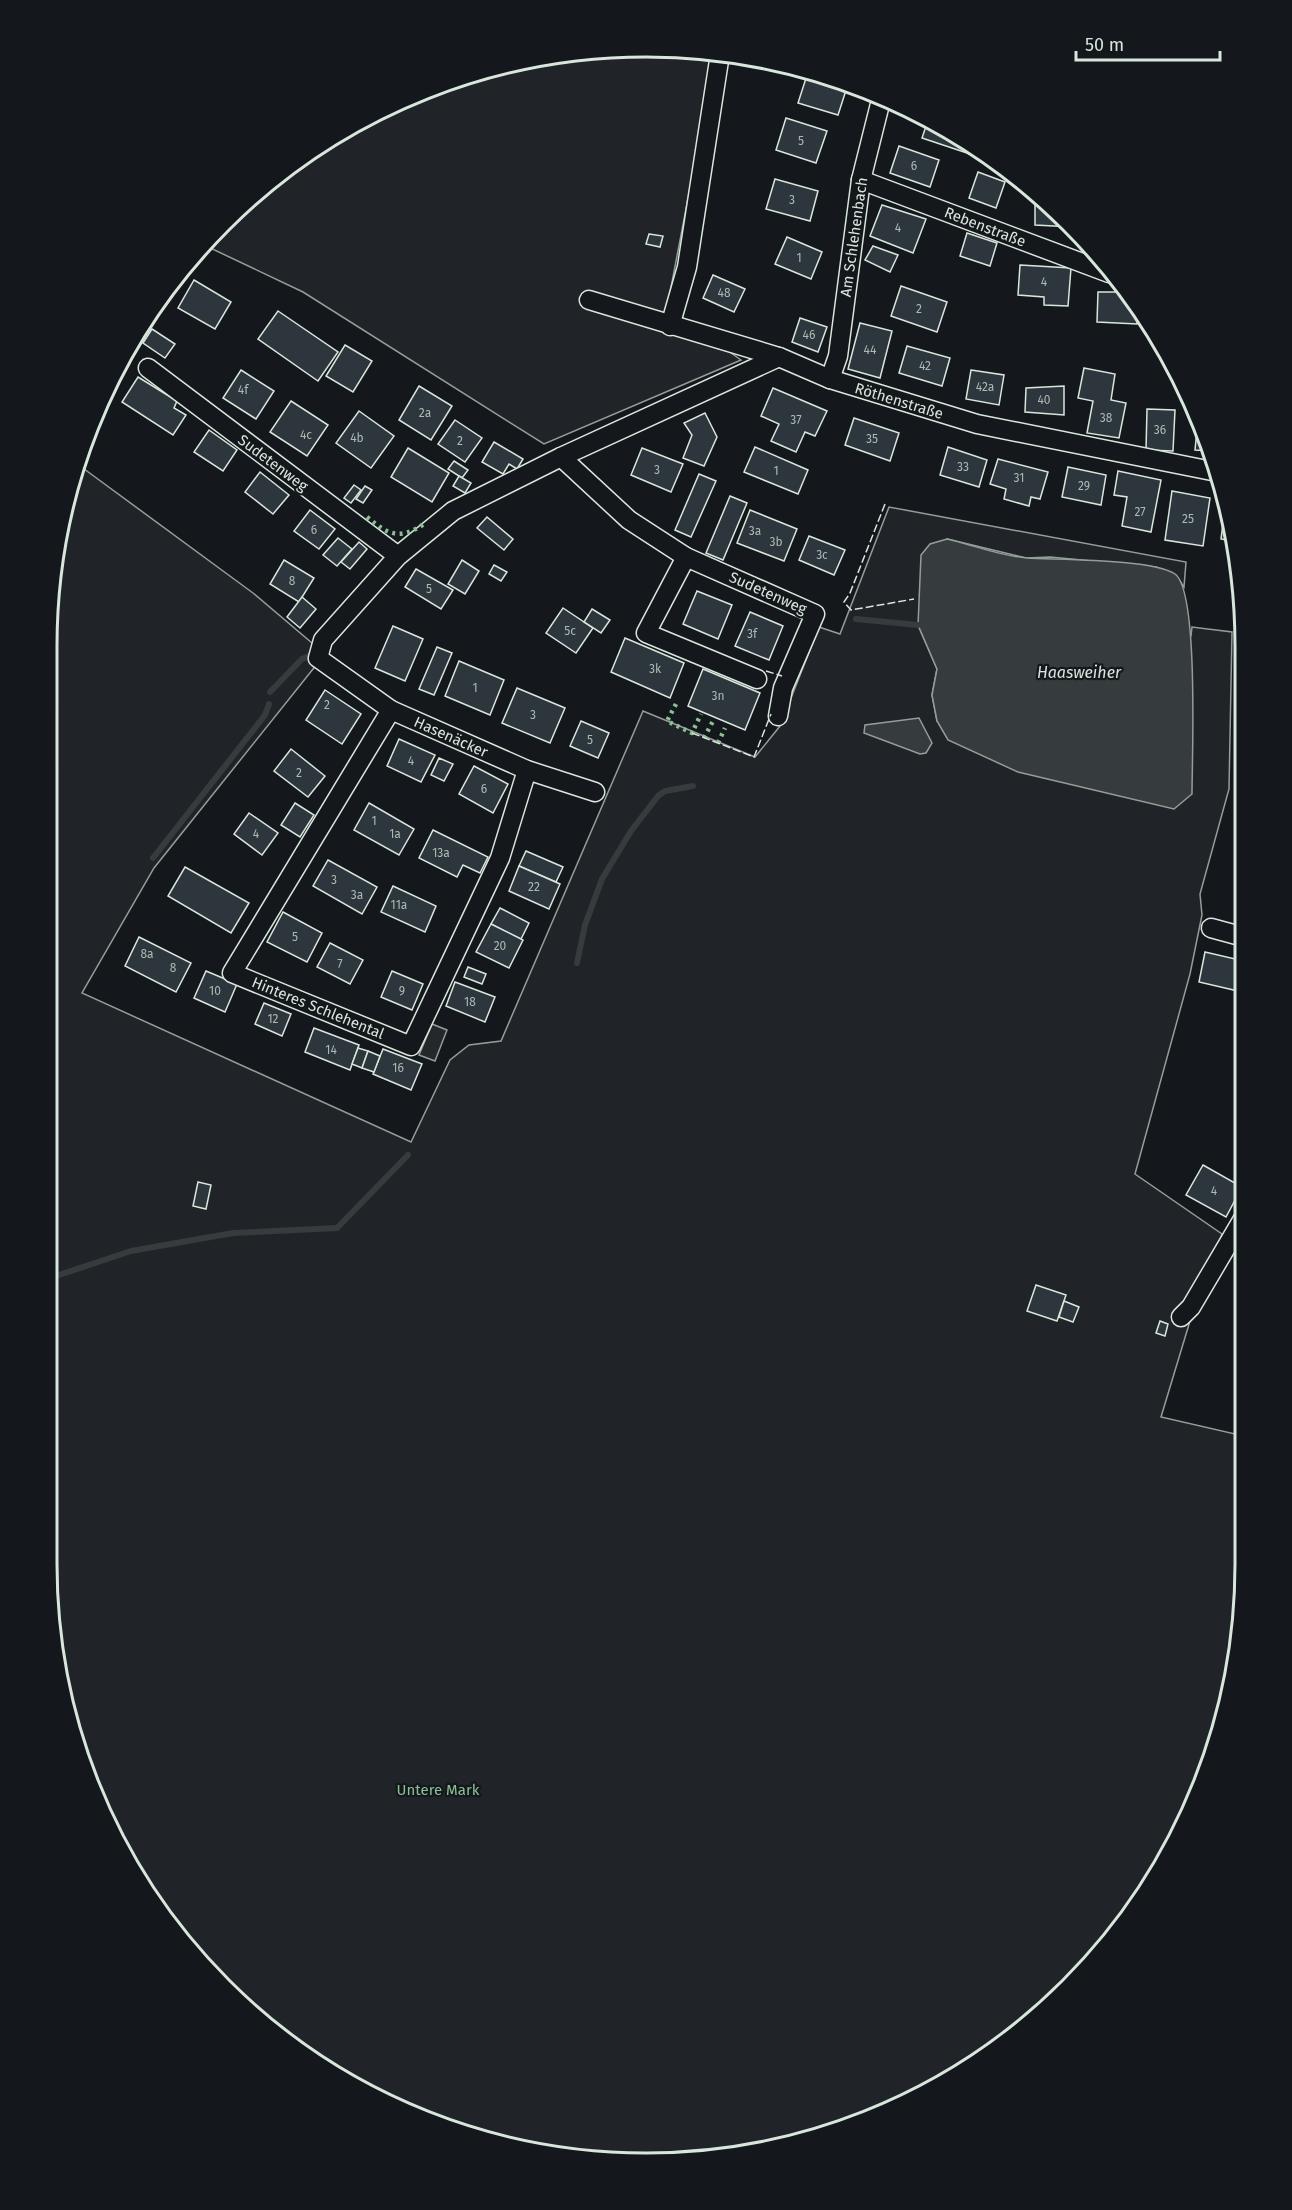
<svg xmlns="http://www.w3.org/2000/svg" width="1292" height="2210" font-family="'Fira Sans',sans-serif">
  <rect width="100%" height="100%" fill="#14181c"/>
  <g fill="#202428" stroke="#939e99" stroke-width="1.5">
    <path d="M646,47L716,53L667,308L741,360L544,444L303,292L204,245L222,222L313,148L416,92L529,58Z"/>
    <path d="M76,463L253,593L325,654L154,868L82,993L411,1142L450,1060L469,1045L501,1041L643,711L755,757L780,726L819,627L840,634L889,507L1186,562L1184,587L1176,575L1156,567L1050,557L1026,558L947,539L918,625L937,669L932,695L937,721L1191,636L1192,627L1232,632L1229,789L1200,894L1202,915L1190,974L1135,1174L1222,1234L1190,1321L1161,1417L1244,1436V1604L1214,1757L1145,1897L1096,1960L1011,2039L945,2083L839,2132L763,2152L646,2163L491,2143L381,2102L313,2062L222,1988L170,1929L108,1829L78,1756L52,1643L48,606Z"/>
  </g>
  <path fill="#24282b" stroke="#939e99" stroke-width="1.5" d="M432,1024L447,1030L435,1061L419,1055Z"/>
  <g fill="#363b3e" stroke="#939e99" stroke-width="1.5">
    <path d="M947,539C973,545 1000,556 1027,558C1057,560 1153,559 1175,574C1199,591 1192,759 1192,794L1174,809L1018,772L948,740L937,721L932,695L937,669L918,625L921,555L930,544Z"/>
    <path d="M919,718L932,743L926,753L920,754L864,733L865,725Z"/>
  </g>
  <g fill="none" stroke-linecap="round" stroke-linejoin="round">
    <g stroke="#363b3e" stroke-width="6">
      <path d="M856,619L918,625"/>
      <path d="M270,692L302,659L311,655"/>
      <path d="M153,858L265,715L269,704"/>
      <path d="M577,963L585,925L602,879L631,831L658,796L665,791L693,786"/>
      <path d="M50,1278L131,1251L233,1233L337,1228L408,1155"/>
    </g>
  </g>
  <g fill="#2c363c" stroke="#d8e6dc" stroke-width="1.5">
    <path d="M808,72L848,84L838,115L798,103Z"/>
    <path d="M786,118L827,131L816,163L776,150Z"/>
    <path d="M928,120L979,147L981,149L979,157L922,138Z"/>
    <path d="M899,146L939,160L930,187L890,173Z"/>
    <path d="M978,172L1005,182L996,208L969,198Z"/>
    <path d="M775,179L818,191L810,221L766,209Z"/>
    <path d="M1035,194L1070,222L1072,227L1035,225Z"/>
    <path d="M882,205L926,219L913,253L870,236Z"/>
    <path d="M967,233L997,243L990,266L960,256Z"/>
    <path d="M649,234L663,236L660,247L646,244Z"/>
    <path d="M787,237L822,252L811,279L775,264Z"/>
    <path d="M873,246L898,255L890,272L865,260Z"/>
    <path d="M1020,265L1071,268L1068,306L1044,305V297L1018,295Z"/>
    <path d="M713,275L745,289L734,312L703,298Z"/>
    <path d="M194,280L231,302L215,329L178,308Z"/>
    <path d="M901,286L947,302L937,332L891,316Z"/>
    <path d="M1098,292H1124L1138,310L1137,324L1097,322Z"/>
    <path d="M278,311L338,352L318,381L258,339Z"/>
    <path d="M800,318L827,327L818,352L792,342Z"/>
    <path d="M860,323L892,331L880,378L848,369Z"/>
    <path d="M152,329L175,344L165,358L143,343Z"/>
    <path d="M345,345L372,361L353,392L326,376Z"/>
    <path d="M907,346L950,358L942,386L899,373Z"/>
    <path d="M1084,368L1115,374L1111,400L1126,403L1119,438L1087,433L1093,401L1078,398Z"/>
    <path d="M241,370L274,391L256,419L223,398Z"/>
    <path d="M971,370L1004,375L999,405L966,399Z"/>
    <path d="M138,377L177,401L174,408L186,415L173,435L122,402Z"/>
    <path d="M419,386L452,406L431,440L399,420Z"/>
    <path d="M1064,386V415L1025,412L1026,388Z"/>
    <path d="M773,388L827,411L815,436L805,432L796,452L771,441L779,424L761,416Z"/>
    <path d="M291,401L328,425L307,456L270,432Z"/>
    <path d="M1191,402L1213,451L1195,450L1198,419L1189,418Z"/>
    <path d="M1147,409L1175,410L1173,451L1146,450Z"/>
    <path d="M359,411L394,436L371,468L336,443Z"/>
    <path d="M705,413L717,437L704,466L683,458L692,435L684,423Z"/>
    <path d="M854,418L899,433L890,461L845,445Z"/>
    <path d="M455,420L482,438L465,462L438,444Z"/>
    <path d="M209,430L237,450L223,471L194,452Z"/>
    <path d="M494,442L523,459L517,469L509,464L503,474L482,462Z"/>
    <path d="M755,447L808,470L798,494L744,472Z"/>
    <path d="M948,447L987,460L979,487L940,475Z"/>
    <path d="M408,448L449,473L432,502L391,477Z"/>
    <path d="M642,448L683,464L671,492L631,475Z"/>
    <path d="M998,459L1048,472L1040,499L1031,497L1029,506L1004,499L1006,489L990,484Z"/>
    <path d="M454,461L468,470L462,478L448,469Z"/>
    <path d="M1068,467L1106,475L1101,505L1062,497Z"/>
    <path d="M1118,471L1161,480L1151,532L1122,526L1127,497L1114,495Z"/>
    <path d="M260,472L289,495L273,514L245,492Z"/>
    <path d="M699,474L716,481L691,537L675,530Z"/>
    <path d="M459,476L471,483L465,493L453,486Z"/>
    <path d="M354,485L361,490L351,503L344,498Z"/>
    <path d="M365,486L372,490L363,503L356,499Z"/>
    <path d="M1172,491L1210,498L1203,546L1165,540Z"/>
    <path d="M730,496L747,503L723,560L706,553Z"/>
    <path d="M1225,508L1231,541L1221,539Z"/>
    <path d="M310,510L335,529L319,549L294,531Z"/>
    <path d="M750,510L797,529L784,561L737,543Z"/>
    <path d="M487,517L513,539L504,550L477,528Z"/>
    <path d="M809,536L845,550L834,575L799,560Z"/>
    <path d="M338,538L352,549L337,566L323,555Z"/>
    <path d="M359,542L367,549L350,569L341,562Z"/>
    <path d="M284,560L314,578L299,602L270,584Z"/>
    <path d="M462,560L479,571L465,594L448,584Z"/>
    <path d="M494,565L507,572L501,581L489,574Z"/>
    <path d="M416,569L453,590L441,609L405,587Z"/>
    <path d="M697,591L732,605L718,639L683,624Z"/>
    <path d="M302,597L316,609L300,628L287,617Z"/>
    <path d="M563,608L593,628L576,653L546,633Z"/>
    <path d="M592,609L610,620L601,633L584,622Z"/>
    <path d="M750,612L783,626L769,660L735,646Z"/>
    <path d="M393,626L423,639L405,681L375,668Z"/>
    <path d="M625,638L684,663L670,698L611,672Z"/>
    <path d="M437,647L452,653L434,695L419,689Z"/>
    <path d="M459,661L504,680L490,715L445,696Z"/>
    <path d="M703,669L760,693L745,730L688,706Z"/>
    <path d="M517,688L565,708L550,743L502,723Z"/>
    <path d="M325,690L361,714L342,744L306,720Z"/>
    <path d="M581,721L609,733L598,758L570,746Z"/>
    <path d="M399,739L435,755L421,782L387,766Z"/>
    <path d="M291,749L325,776L308,797L274,771Z"/>
    <path d="M439,758L453,764L444,781L431,775Z"/>
    <path d="M474,766L508,784L493,813L459,794Z"/>
    <path d="M295,803L314,815L300,837L281,825Z"/>
    <path d="M369,803L414,829L399,855L354,830Z"/>
    <path d="M249,813L278,833L262,855L234,834Z"/>
    <path d="M433,830L488,857L480,873L463,865L457,877L419,858Z"/>
    <path d="M526,851L563,867L556,882L519,866Z"/>
    <path d="M328,860L377,887L362,914L313,886Z"/>
    <path d="M519,866L560,884L549,909L509,891Z"/>
    <path d="M185,867L249,903L231,933L168,896Z"/>
    <path d="M393,886L436,906L425,932L381,912Z"/>
    <path d="M500,908L529,923L521,939L491,924Z"/>
    <path d="M283,912L322,933L307,962L267,942Z"/>
    <path d="M491,924L523,940L509,968L476,952Z"/>
    <path d="M139,937L191,963L176,992L125,966Z"/>
    <path d="M330,943L363,960L350,984L317,967Z"/>
    <path d="M1205,952L1244,961L1238,991L1199,982Z"/>
    <path d="M468,967L486,974L482,984L464,977Z"/>
    <path d="M206,971L237,984L225,1012L194,998Z"/>
    <path d="M392,971L423,984L412,1010L381,997Z"/>
    <path d="M455,982L495,997L485,1022L446,1006Z"/>
    <path d="M264,1003L291,1014L282,1036L255,1024Z"/>
    <path d="M314,1028L359,1045L350,1070L305,1052Z"/>
    <path d="M358,1048L368,1051L362,1068L352,1064Z"/>
    <path d="M383,1049L422,1064L411,1090L373,1074Z"/>
    <path d="M368,1051L380,1056L374,1072L362,1068Z"/>
    <path d="M1244,1086V1098L1238,1095Z"/>
    <path d="M1203,1165L1242,1187L1226,1217L1186,1195Z"/>
    <path d="M198,1182L211,1185L206,1209L193,1206Z"/>
    <path d="M1242,1251H1244V1283L1235,1281Z"/>
    <path d="M1036,1285L1066,1295L1057,1321L1027,1311Z"/>
    <path d="M1064,1301L1079,1307L1073,1322L1059,1317Z"/>
    <path d="M1160,1321L1168,1324L1165,1336L1156,1333Z"/>
  </g>
  <g fill="none" stroke-linecap="round" stroke-linejoin="round">
    <g stroke="#d8e6dc" stroke-width="21">
      <g id="minor">
        <path d="M861,180L1109,273"/>
        <path d="M589,300L779,357L830,379L977,424L1217,472"/>
        <path d="M670,326L687,267L720,54"/>
        <path d="M148,368L398,556"/>
        <path d="M830,379L838,356L861,180L882,96"/>
        <path d="M561,457L629,520L686,557"/>
        <path d="M757,679L646,633L686,557L815,614L783,688L778,716"/>
        <path d="M391,710L232,973L411,1046L500,858L527,770"/>
        <path d="M595,792L527,770L391,710L318,658L323,640L398,556L453,511L561,457L779,357"/>
        <path d="M1211,928L1244,937"/>
        <path d="M1181,1317L1191,1307L1244,1217"/>
      </g>
    </g>
    <use href="#minor" stroke="#14181c" stroke-width="18"/>
    <g stroke="#8ac095" stroke-width="4.5" stroke-dasharray="3 4.5" stroke-linecap="butt">
      <path d="M367,517C388,534 398,541 424,524"/>
      <path d="M676,704L667,721L692,733L701,714"/>
      <path d="M704,738L713,721"/>
      <path d="M718,743L725,728"/>
    </g>
    <g stroke="#d8e6dc" stroke-width="1.5" stroke-dasharray="8 3" stroke-linecap="butt">
      <path d="M885,504L850,593L844,602L851,610L914,599"/>
      <path d="M766,671L782,676"/>
      <path d="M692,733L754,757L771,714"/>
    </g>
  </g>
  <g text-anchor="middle" stroke-width="4.5" stroke-linejoin="round" paint-order="stroke">
    <g font-size="12" fill="#adbab4">
      <text x="801" y="145">5</text>
      <text x="914" y="170">6</text>
      <text x="792" y="204">3</text>
      <text x="898" y="232">4</text>
      <text x="799" y="262">1</text>
      <text x="1044" y="286">4</text>
      <text x="724" y="297">48</text>
      <text x="919" y="313">2</text>
      <text x="809" y="339">46</text>
      <text x="870" y="354">44</text>
      <text x="925" y="370">42</text>
      <text x="985" y="391">42a</text>
      <text x="243" y="394">4f</text>
      <text x="1044" y="404">40</text>
      <text x="425" y="417">2a</text>
      <text x="1106" y="422">38</text>
      <text x="796" y="424">37</text>
      <text x="1160" y="434">36</text>
      <text x="306" y="439">4c</text>
      <text x="357" y="442">4b</text>
      <text x="872" y="443">35</text>
      <text x="460" y="445">2</text>
      <text x="963" y="471">33</text>
      <text x="657" y="474">3</text>
      <text x="776" y="475">1</text>
      <text x="1019" y="482">31</text>
      <text x="1084" y="490">29</text>
      <text x="1140" y="516">27</text>
      <text x="1188" y="523">25</text>
      <text x="314" y="534">6</text>
      <text x="755" y="535">3a</text>
      <text x="776" y="546">3b</text>
      <text x="822" y="559">3c</text>
      <text x="292" y="585">8</text>
      <text x="429" y="593">5</text>
      <text x="570" y="635">5c</text>
      <text x="752" y="638">3f</text>
      <text x="655" y="673">3k</text>
      <text x="475" y="692">1</text>
      <text x="718" y="700">3n</text>
      <text x="327" y="709">2</text>
      <text x="533" y="719">3</text>
      <text x="590" y="744">5</text>
      <text x="411" y="765">4</text>
      <text x="299" y="777">2</text>
      <text x="484" y="793">6</text>
      <text x="374" y="825">1</text>
      <text x="256" y="838">4</text>
      <text x="395" y="838">1a</text>
      <text x="441" y="857">13a</text>
      <text x="334" y="884">3</text>
      <text x="534" y="891">22</text>
      <text x="357" y="899">3a</text>
      <text x="399" y="909">11a</text>
      <text x="295" y="941">5</text>
      <text x="500" y="950">20</text>
      <text x="147" y="958">8a</text>
      <text x="340" y="968">7</text>
      <text x="173" y="972">8</text>
      <text x="215" y="995">10</text>
      <text x="402" y="995">9</text>
      <text x="470" y="1006">18</text>
      <text x="273" y="1023">12</text>
      <text x="331" y="1054">14</text>
      <text x="398" y="1072">16</text>
      <text x="1214" y="1195">4</text>
    </g>
    <g font-size="15" fill="#d8e6dc" stroke="#14181c">
      <text transform="translate(985 227) rotate(21)" y="5">Rebenstraße</text>
      <text transform="translate(854 237) rotate(-82)" y="5">Am Schlehenbach</text>
      <text transform="translate(899 401) rotate(17)" y="5">Röthenstraße</text>
      <text transform="translate(273 463) rotate(37)" y="5">Sudetenweg</text>
      <text transform="translate(768 593) rotate(24)" y="5">Sudetenweg</text>
      <text transform="translate(451 737) rotate(24)" y="5">Hasenäcker</text>
      <text transform="translate(318 1008) rotate(22)" y="5">Hinteres Schlehental</text>
    </g>
    <g font-size="15" fill="#8ac095" stroke="#14181c">
      <text x="438" y="1795">Untere Mark</text>
    </g>
    <g font-size="16" font-style="italic" fill="#d8e6dc" stroke="#14181c">
      <text x="1079" y="678">Haasweiher</text>
    </g>
  </g>
  <path d="M0 0H1292V2210H0ZM646 57H646A589 589 0 0 1 1235 646V1564A589 589 0 0 1 646 2153H646A589 589 0 0 1 57 1564V646A589 589 0 0 1 646 57Z" fill="#14181c" fill-rule="evenodd"/>
  <path fill="none" stroke="#d8e6dc" stroke-width="3" d="M646 57H646A589 589 0 0 1 1235 646V1564A589 589 0 0 1 646 2153H646A589 589 0 0 1 57 1564V646A589 589 0 0 1 646 57Z"/>
  <path d="M1076 51v9h144v-9" fill="none" stroke="#d8e6dc" stroke-width="3"/>
  <text x="1085" y="51" font-size="18" fill="#d8e6dc" stroke="#14181c" stroke-width="4.5" paint-order="stroke">50 m</text>
</svg>
